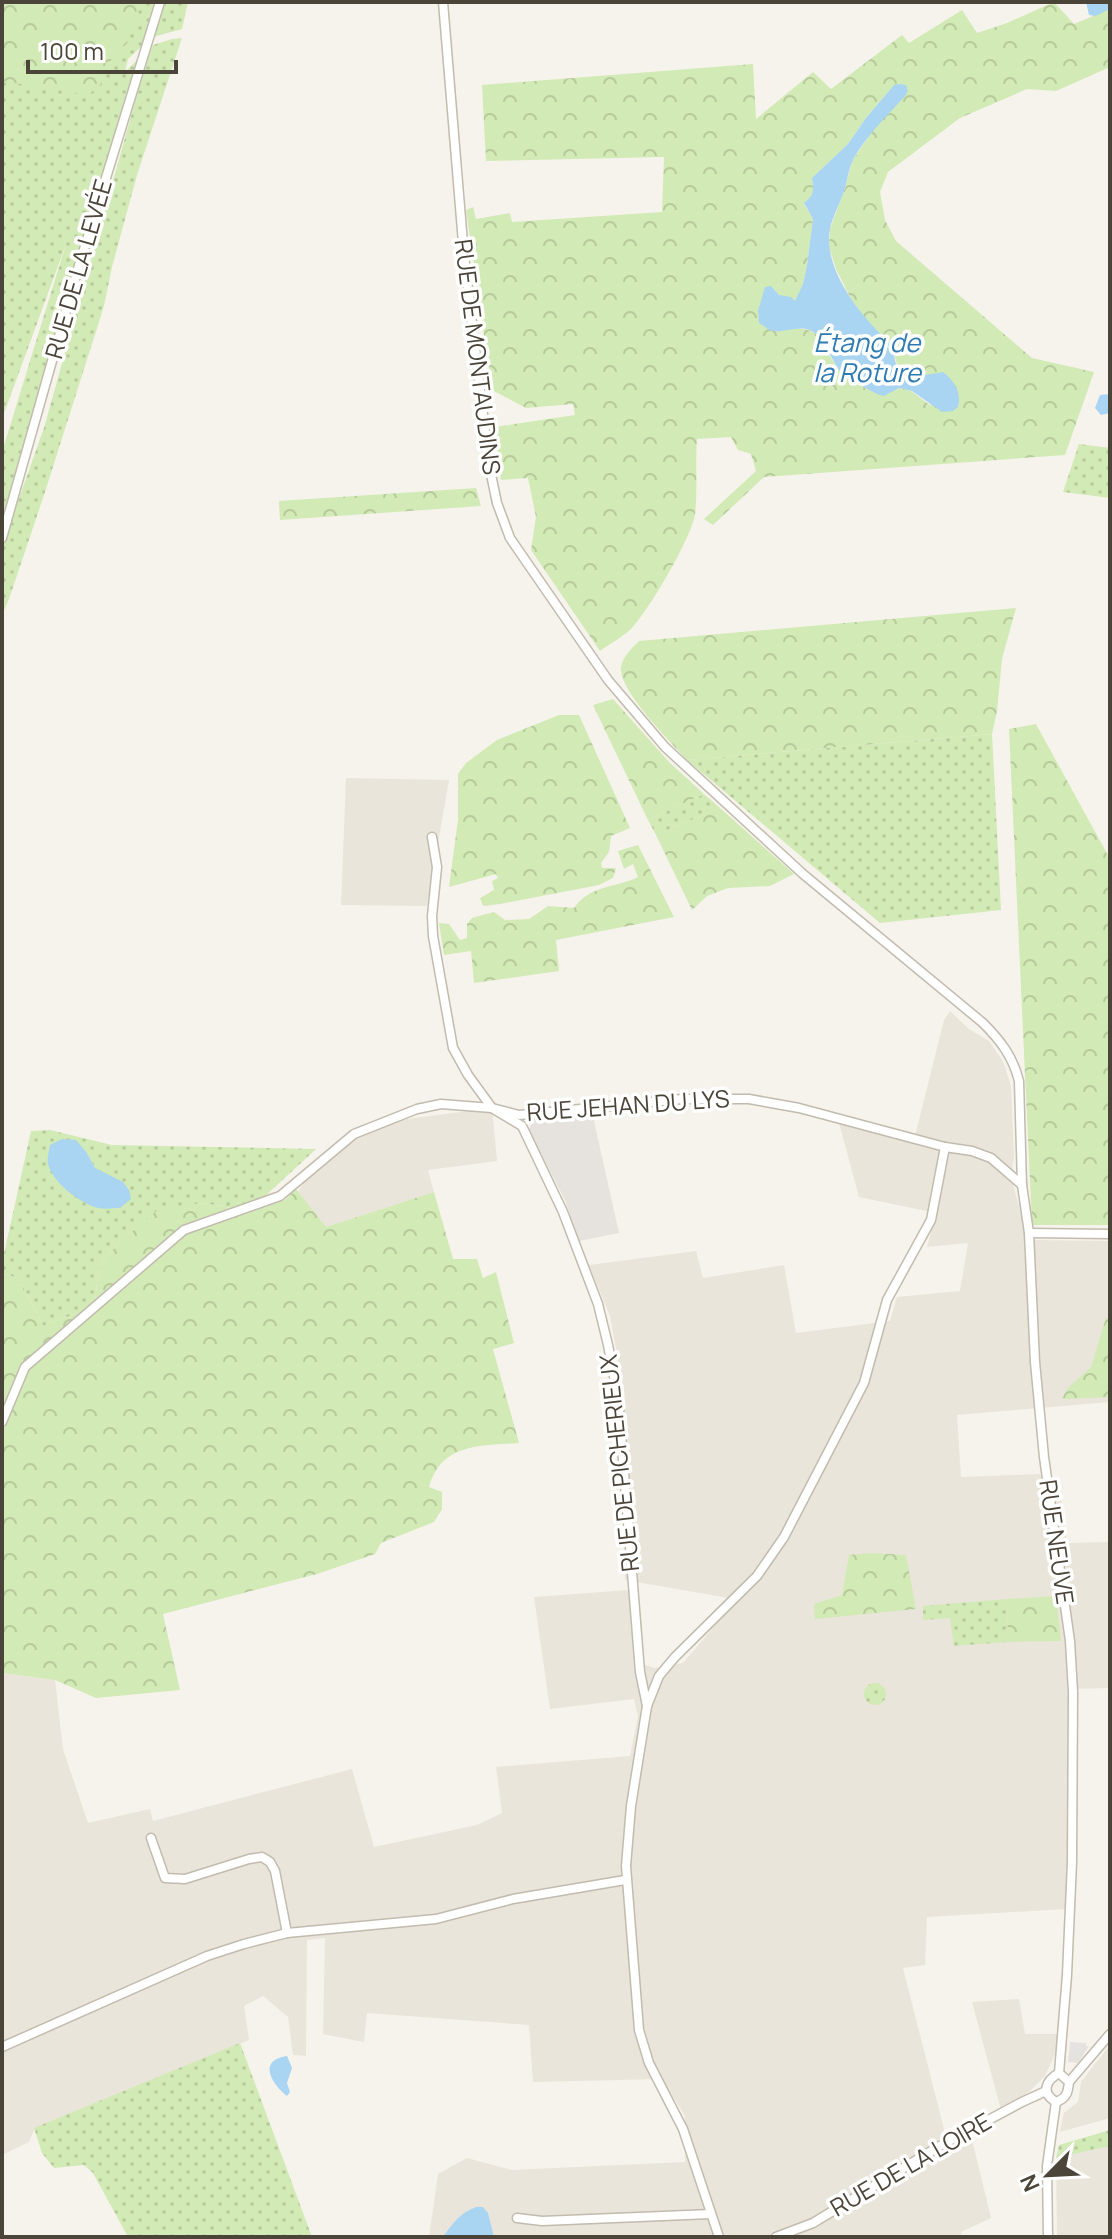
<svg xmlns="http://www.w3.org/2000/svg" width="1112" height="2239" font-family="Manrope,sans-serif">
  <defs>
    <pattern id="grass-dots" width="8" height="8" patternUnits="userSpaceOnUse" patternTransform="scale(2)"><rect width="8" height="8" fill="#d2eab5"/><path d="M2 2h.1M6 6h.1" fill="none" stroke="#b6ca9c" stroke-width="1.8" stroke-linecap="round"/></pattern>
    <pattern id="forest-crowns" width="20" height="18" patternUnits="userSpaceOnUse" patternTransform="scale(2)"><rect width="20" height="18" fill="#d2eab5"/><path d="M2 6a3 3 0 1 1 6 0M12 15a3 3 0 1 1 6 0" fill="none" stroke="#b6ca9c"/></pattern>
  </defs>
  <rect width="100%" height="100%" fill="#f6f3ec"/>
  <g fill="#eae5da">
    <path d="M346,778L449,780L427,906L341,905Z"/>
    <path d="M950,1011L969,1029L989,1041L1003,1061L1011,1086L1014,1156L1011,1177L1024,1225L1035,1240L1110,1241V1402L957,1415L961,1477L1039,1474L1053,1482L1061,1497L1067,1543L1110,1542V1688L1068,1689L1070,1769L1066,1909L927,1917L925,1965L903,1968L946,2137L969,2127L991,2218L961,2232L962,2237H429L438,2174L467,2158L512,2170L685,2162V2116L662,2079L533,2082L529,2025L367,2013L364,2042L323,2034L325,1938L307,1940L306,2056L293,2055L288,2017L263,1996L244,2006L249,2040L35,2128L29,2142L2,2155V1673L55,1680L63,1749L88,1823L150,1809L153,1821L352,1769L374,1847L477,1825L502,1813L496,1767L630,1756L638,1717L634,1699L550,1709L534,1597L629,1590L642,1664L655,1668L683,1663L718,1622L740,1600L625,1580V1419L622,1381L610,1316L589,1265L696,1251L703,1278L784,1265L796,1333L890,1321L897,1297L960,1291L968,1243L927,1247L936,1213L859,1197L839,1123L910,1142L916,1132L944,1020Z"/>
    <path d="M492,1108L497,1161L428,1170L434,1192L314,1231L294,1198L311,1172L358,1135L407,1119Z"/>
    <path d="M1019,1999L1025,2034H1058L1055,2054L1045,2076L1030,2091L1001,2110L972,2002Z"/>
    <path d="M1110,2045V2118L1060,2132L1064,2113L1078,2102L1081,2082Z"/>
    <path d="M1110,2146V2168L1108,2169L1110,2179V2237H1057L1056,2158Z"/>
  </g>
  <path fill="#e6e2dd" d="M592,1112L619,1233L579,1241L565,1200L529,1130L533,1118Z"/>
  <g fill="url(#grass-dots)" fill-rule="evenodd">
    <path d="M2,2H156L143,45L128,59L125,72L139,58L112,144L2,528V452L66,244L2,419Z"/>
    <path d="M162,2H188L182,29L153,37Z"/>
    <path d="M182,38L137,175L112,267L104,306L44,495L9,599L2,615V546L44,428L145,66L153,45L172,39Z"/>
    <path d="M1079,444L1110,448V498L1063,492Z"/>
    <path d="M992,734L1001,910L880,923L687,760Z"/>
    <path d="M704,794L720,808L656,835L648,820Z"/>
    <path d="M50,1130L112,1145L316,1149L263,1198L231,1208L203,1203L160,1209L121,1241L99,1265L95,1302L89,1309L43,1326L19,1279L6,1274L2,1277V1263L31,1131ZM87,1153L95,1168L64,1187Z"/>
    <path d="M1007,1599L1008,1642L954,1646L950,1618L923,1620V1606Z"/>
    <circle cx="875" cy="1694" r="11"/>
    <path d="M240,2043L312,2237H128L93,2173L84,2165L54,2168L42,2153L34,2128Z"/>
    <path d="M1110,2130V2146L1056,2158L1059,2145Z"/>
  </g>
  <g fill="url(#forest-crowns)" fill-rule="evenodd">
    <path d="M2,2H139L128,42L98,74L101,84L88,95L2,81Z"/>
    <path d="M1054,2L1074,24L1110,9V67L1056,91L1027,89L960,118L888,172L880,192L885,220L896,241L1032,358L1094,372L1065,455L764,477L713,525L704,519L756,471L751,454L738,450L731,437L697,439C695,464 698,489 695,514C692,537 648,612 631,629C622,637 610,644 600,651L531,550L536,517L528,478L501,480L495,427L575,415L573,404L526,408L492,390L466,210L473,207L476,219L510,213L512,222L662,212L664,157L486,161L482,85L753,64L756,119L813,72L831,89L902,35L909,43L962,10L977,33L1007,23ZM894,85L869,136L852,161L846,185L830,229L829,247L836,269L852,301L874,330L893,345C897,369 896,370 920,376L931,406L911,391L899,388L884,395C875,394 870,390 862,386C841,374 839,371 827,351C824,346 821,339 817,335C807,326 792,328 781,331L771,286L779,295L795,302L803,284L807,265L813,219L804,204C814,195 814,191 812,178L848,144L866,118Z"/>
    <path d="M476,488L481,506L280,520L279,501Z"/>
    <path d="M1016,608L1002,659L997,711L992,734L687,760C671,742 618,690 621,667C623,656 632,648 639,641Z"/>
    <path d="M613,699L669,762L704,794L648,820L593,705Z"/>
    <path d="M559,715H579L630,828L611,836L609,852L601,863L602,868H616L613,878L599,885L500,904L483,906L480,898L494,890L492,881L498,878L496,874L449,887L458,820V774L466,763L497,740Z"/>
    <path d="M1036,724L1110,859V1225H1032L1009,729Z"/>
    <path d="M720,808L794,874L770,886L728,888L707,896L692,910L656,835Z"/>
    <path d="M638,845L674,917L556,940L559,971L474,983L471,951L444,955L439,923L449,924L460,940L467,938V924L472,918L494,912L505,920L529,919L548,906L574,908C590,885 615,888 638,877L633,864L624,869L618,851Z"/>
    <path d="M296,1189L326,1227L434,1192L453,1259H477L483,1278L496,1272L514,1343L493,1349L519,1443C481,1446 441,1443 429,1487L442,1492V1509L434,1522L381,1543L375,1554L317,1574L163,1614L180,1690L96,1698L55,1680L2,1673V1433L27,1372L178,1238L188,1233L285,1200Z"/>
    <path d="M203,1203L231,1208L184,1226L95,1302L99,1265L121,1241L160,1208Z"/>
    <path d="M6,1274L19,1279L43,1326L89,1309L20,1366L2,1409V1277Z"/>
    <path d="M1106,1318L1110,1319V1397L1062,1399L1067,1389L1091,1367Z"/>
    <path d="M870,1553L906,1555L916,1609L815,1619L814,1604L842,1595L849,1555Z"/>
    <path d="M1056,1596L1061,1641L1008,1642L1007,1599Z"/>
  </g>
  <path fill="#e5e3e0" d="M1070,2042L1086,2043V2046H1089L1078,2063L1068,2062Z"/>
  <g fill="#a9d4f2">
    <path d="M1086,2H1110V9L1095,16L1089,15Z"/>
    <path d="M900,84L906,85L908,91L905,96C887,116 867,135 854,158C849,167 848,178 845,188C841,202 833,215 830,229C822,270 864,321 893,345C894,351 894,360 897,366C904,381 931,374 943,372C954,381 962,392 958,407L953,411L942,412L912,391L899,388L884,396C875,394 870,390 862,386C858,384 854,383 850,381C834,369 830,349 817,335C803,321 785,335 769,330C768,329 760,323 759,323L758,311L765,287L771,286L779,295L791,297L795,301L803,284L807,265L813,219L804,203C814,195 814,191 812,178L848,144L866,118L894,85Z"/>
    <path d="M1110,394V413L1101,415L1095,408L1100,395Z"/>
    <path d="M62,1139L76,1140L87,1153L95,1168L123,1182L129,1190L131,1199L120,1208C112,1208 102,1210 95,1207C77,1201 53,1182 48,1164C47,1158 49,1151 50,1145Z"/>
    <path d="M287,2056L292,2068L287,2083L290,2092L287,2096C272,2084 257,2060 287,2056Z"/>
    <path d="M476,2207H483L488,2213L494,2237H443C453,2223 460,2213 476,2207Z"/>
  </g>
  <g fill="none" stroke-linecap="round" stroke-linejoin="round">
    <g stroke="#c2bbae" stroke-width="11">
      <g id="minor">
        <path d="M443,2L464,255L489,465L497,503L510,538L608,680L665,747L803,874L983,1023C1001,1041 1013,1057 1019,1081L1022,1185L1029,1233L1035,1362L1044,1457L1070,1641L1073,1692L1072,1862L1067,1975L1059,2073"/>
        <path d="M2,538L78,269L160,2"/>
        <path d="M432,837L437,867L432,916L433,936L453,1048L468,1075L492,1108L522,1126L563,1212L598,1304L608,1345L618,1397L640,1672L647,1706"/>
        <path d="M1029,1233L1110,1234"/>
        <path d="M2,1422L25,1367L184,1230L280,1196L354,1134L417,1109L441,1104L492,1108L519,1115L682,1099H749L799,1108L945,1147L972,1151L991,1158L1022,1185"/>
        <path d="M151,1838L165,1878L185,1879L249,1859L262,1857L270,1862L275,1871L287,1933"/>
        <path d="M2,2047L207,1956L244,1944L287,1933L436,1919L513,1899L625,1880"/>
        <path d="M1059,2073L1069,2082C1068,2092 1067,2098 1056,2102C1041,2093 1045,2081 1059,2073Z"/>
        <path d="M1069,2082L1110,2034"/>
        <path d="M517,2218L542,2221L711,2214"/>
        <path d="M719,2237L683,2129L649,2063L639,2030L626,1866L631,1806L647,1706L659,1676L675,1657L757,1576L784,1537L864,1383L887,1300L931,1220L945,1147"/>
        <path d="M776,2237L813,2223L938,2147L1022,2102L1046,2091"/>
        <path d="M1048,2237L1047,2166L1056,2102"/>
      </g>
    </g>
    <use href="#minor" stroke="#fff" stroke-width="8"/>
  </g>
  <g text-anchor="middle" stroke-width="7" stroke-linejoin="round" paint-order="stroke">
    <g font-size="24" fill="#4b4439" stroke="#fff">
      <text transform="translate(79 269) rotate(-74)" y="8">RUE DE LA LEVÉE</text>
      <text transform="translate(477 357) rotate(83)" y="8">RUE DE MONTAUDINS</text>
      <text transform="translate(628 1106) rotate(-4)" y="8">RUE JEHAN DU LYS</text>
      <text transform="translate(620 1463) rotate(-96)" y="8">RUE DE PICHERIEUX</text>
      <text transform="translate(1056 1542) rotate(82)" y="8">RUE NEUVE</text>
      <text transform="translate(911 2165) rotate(-30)" y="8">RUE DE LA LOIRE</text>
    </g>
    <g font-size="26" font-style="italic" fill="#2e7ab2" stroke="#fff">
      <text x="867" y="352">Étang de<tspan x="867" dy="30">la Roture</tspan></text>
    </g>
  </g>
  <rect width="1112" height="2239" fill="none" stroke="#4b4439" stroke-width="8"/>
  <g transform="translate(1048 2175) rotate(246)" stroke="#ffffff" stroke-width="6" paint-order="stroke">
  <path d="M0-6L14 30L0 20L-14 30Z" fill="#4b4439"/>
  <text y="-12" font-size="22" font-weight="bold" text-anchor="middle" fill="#4b4439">N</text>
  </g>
  <path d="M28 60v12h148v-12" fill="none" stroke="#4b4439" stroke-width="4"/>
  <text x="40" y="60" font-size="24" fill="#4b4439" stroke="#ffffff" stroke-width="6" paint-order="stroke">100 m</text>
</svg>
